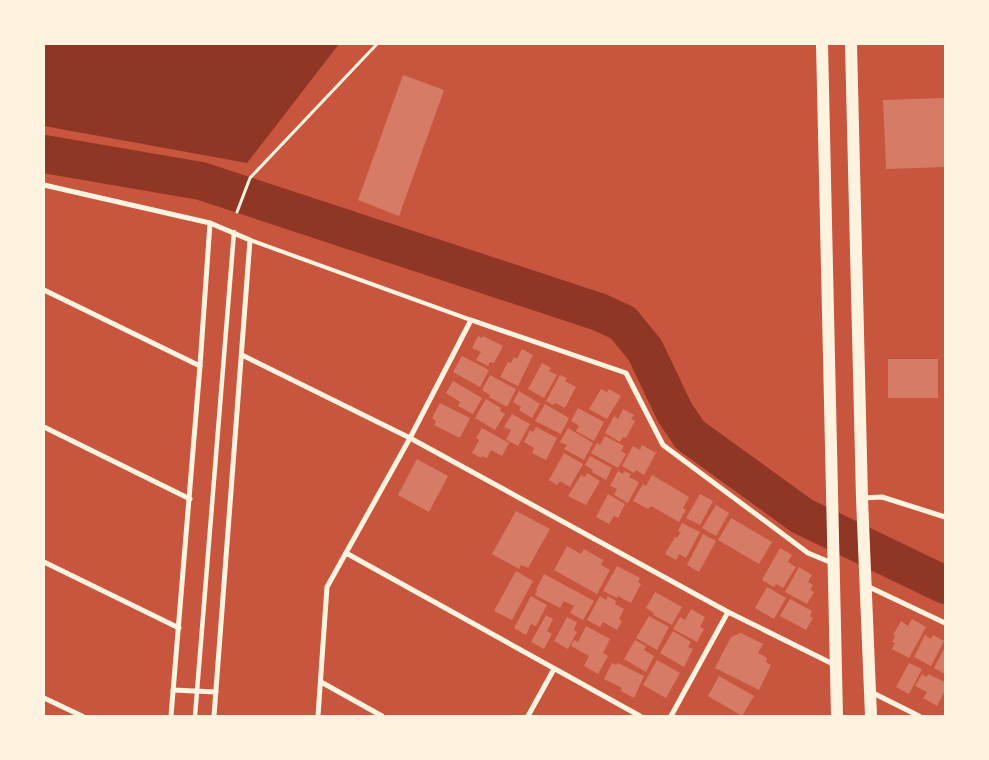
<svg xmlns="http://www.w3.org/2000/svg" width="989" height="760" font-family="Literata,serif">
  <rect width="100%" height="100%" fill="#c8553d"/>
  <path fill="#8f3625" d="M44,44H339L247,163L44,126Z"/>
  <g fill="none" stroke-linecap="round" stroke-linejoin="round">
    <path stroke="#8f3625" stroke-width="38" d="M44,154L201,181L599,312L623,323L645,350L675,413L690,435L802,516L945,585"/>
  </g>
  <g fill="#d67c66">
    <path d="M403,75L444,90L399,216L358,200Z"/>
    <path d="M945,98V167L886,169L883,100Z"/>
    <path d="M478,336L482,338L483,336L503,346L494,363L490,362L488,366L476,360L481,352L472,348Z"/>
    <path d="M522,349L533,355L518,386L500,377L508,362L511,363L514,357L517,359Z"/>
    <path d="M462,356L489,370L480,387L453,372Z"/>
    <rect x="888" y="359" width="50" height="39"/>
    <path d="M542,363L551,368L549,371L557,375L544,398L528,389Z"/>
    <path d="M490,375L516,389L507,407L489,397L490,395L482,390Z"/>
    <path d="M560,375L567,378L565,381L576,387L565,408L555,403L553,405L546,401Z"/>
    <path d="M453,381L482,398L473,414L458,406L460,402L446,393Z"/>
    <path d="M601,389L607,392L609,389L621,396L607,419L589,409Z"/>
    <path d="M519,391L540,404L532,418L519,410L521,407L513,402Z"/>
    <path d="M486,399L501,408L500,411L505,414L495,430L475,418Z"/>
    <path d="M440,403L470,418L460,438L434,425L436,421L432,418Z"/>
    <path d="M545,404L569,418L561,434L535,421Z"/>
    <path d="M578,408L604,422L594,441L576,431L579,426L571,421Z"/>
    <path d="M623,409L634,415L631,419L635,421L626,438L623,437L620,442L605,433L614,416L618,419Z"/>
    <path d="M512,414L530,424L518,446L506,440L511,430L504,427Z"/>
    <path d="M536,427L557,438L546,460L532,453L534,448L524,442L530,430L533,432Z"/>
    <path d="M482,428L509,443L502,456L491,450L487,458L482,456L481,458L472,453L479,440L476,438Z"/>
    <path d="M568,428L593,443L584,460L564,449L567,445L560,442Z"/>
    <path d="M605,436L624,446L621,451L626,454L618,468L591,453L597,443L600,445Z"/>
    <path d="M642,445L656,453L644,475L636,470L634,473L622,466L633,446L640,450Z"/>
    <path d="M564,453L583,464L570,487L560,481L557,485L549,480Z"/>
    <path d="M590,456L612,468L606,480L592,472L593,470L585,465Z"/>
    <path d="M417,459L448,476L429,512L398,495Z"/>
    <path d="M618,471L623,474L624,471L631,474L629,477L639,482L628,503L614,495L617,489L610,486Z"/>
    <path d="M587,473L600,481L586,505L568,496L581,475L585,477Z"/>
    <path d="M652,475L689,497L683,508L686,510L679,522L651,506L648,509L633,501L643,484L646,486Z"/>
    <path d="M608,494L625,504L618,518L614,516L609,524L596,517Z"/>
    <path d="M700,494L713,501L700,525L686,518Z"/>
    <path d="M716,505L729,513L716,536L702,528Z"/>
    <path d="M516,511L550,529L528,568L521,565L519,569L492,554Z"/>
    <path d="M731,518L772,542L759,564L718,540Z"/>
    <path d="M682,523L700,532L686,558L679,554L676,560L665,554L675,537L677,538L681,532L678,531Z"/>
    <path d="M703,534L716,541L699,572L687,565Z"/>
    <path d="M567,546L581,554L584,549L603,560L601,565L610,570L597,594L554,570Z"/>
    <path d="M780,548L792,555L788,562L796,567L783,588L776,584L774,587L762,580Z"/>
    <path d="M617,566L640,578L638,582L641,584L631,603L618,596L617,598L603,591Z"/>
    <path d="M799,567L812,575L808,582L813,585L810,590L814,592L807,604L785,592Z"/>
    <path d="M516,571L533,581L512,620L494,611Z"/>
    <path d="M544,574L594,601L583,620L570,613L574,606L564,601L560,608L535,595L537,591L536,590Z"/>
    <path d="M767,587L786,598L774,619L755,608Z"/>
    <path d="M655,592L682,607L672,625L653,615L654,613L646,608Z"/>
    <path d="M531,596L547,605L536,626L531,624L526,635L514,628Z"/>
    <path d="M600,596L606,600L608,596L616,601L615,604L624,609L619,619L622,621L617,630L603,622L600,627L587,620Z"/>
    <path d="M790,599L812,611L810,616L813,618L806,630L780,616Z"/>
    <path d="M691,609L705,617L700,627L704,629L697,642L673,629L680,617L685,620Z"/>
    <path d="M546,615L553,619L547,631L552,634L544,649L531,642Z"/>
    <path d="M649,616L669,627L657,650L636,638Z"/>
    <path d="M567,617L577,622L574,630L577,632L568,649L554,641Z"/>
    <path d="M912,619L926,627L909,658L892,649L895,643L892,642L895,636L893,635L901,621L908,626Z"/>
    <path d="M586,626L610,639L603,653L608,656L598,674L584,666L589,656L571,646L574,640L578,642Z"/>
    <path d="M673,631L691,642L688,647L693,649L684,667L660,653Z"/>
    <path d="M741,633L763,644L758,653L767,658L766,662L771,665L759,690L715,668L731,637Z"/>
    <path d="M925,635L931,639L933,635L944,641L931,666L914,657Z"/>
    <path d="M635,640L646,646L644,650L654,656L646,672L624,659Z"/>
    <path d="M945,647V674L934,668Z"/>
    <path d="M657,660L680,673L666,698L643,685Z"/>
    <path d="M612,663L616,665L618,663L644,676L634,698L621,691L622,688L604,679Z"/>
    <path d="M909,663L922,669L909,694L896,687Z"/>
    <path d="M922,674L927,677L928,674L945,682V691L937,706L923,698L927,692L915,686Z"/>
    <path d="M719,676L754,696L742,716L708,696Z"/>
  </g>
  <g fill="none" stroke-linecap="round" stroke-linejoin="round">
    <path stroke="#fff3e0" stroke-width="3" d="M237,212L250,178L377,44"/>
    <path stroke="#fff3e0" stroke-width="4" d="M250,240L471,320"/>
    <path stroke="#fff3e0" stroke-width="4.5" d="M195,716L234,232"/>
    <g stroke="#fff3e0" stroke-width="5">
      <path d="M44,185L210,223L250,240L214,716"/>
      <path d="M44,290L200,366"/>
      <path d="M242,355L410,438L728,612L835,665"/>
      <path d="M44,427L190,499"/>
      <path d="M862,498L882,497L945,517"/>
      <path d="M346,553L640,716"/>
      <path d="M44,562L179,628"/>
      <path d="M867,586L945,623"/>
      <path d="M321,682L382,716"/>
      <path d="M173,690L216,692"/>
      <path d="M871,692L919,716"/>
      <path d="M44,698L82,716"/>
      <path d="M171,716L200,366L210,223"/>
      <path d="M318,716L327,587L410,438L471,320L626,373L663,445L808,553L832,563"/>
      <path d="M528,716L554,669"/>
      <path d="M671,716L728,612"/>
    </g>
    <g stroke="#fff3e0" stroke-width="12">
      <path d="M822,44L837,716"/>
      <path d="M851,44L862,498L871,716"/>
    </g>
  </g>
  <rect width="989" height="760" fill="none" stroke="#fff3e0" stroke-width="90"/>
</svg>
